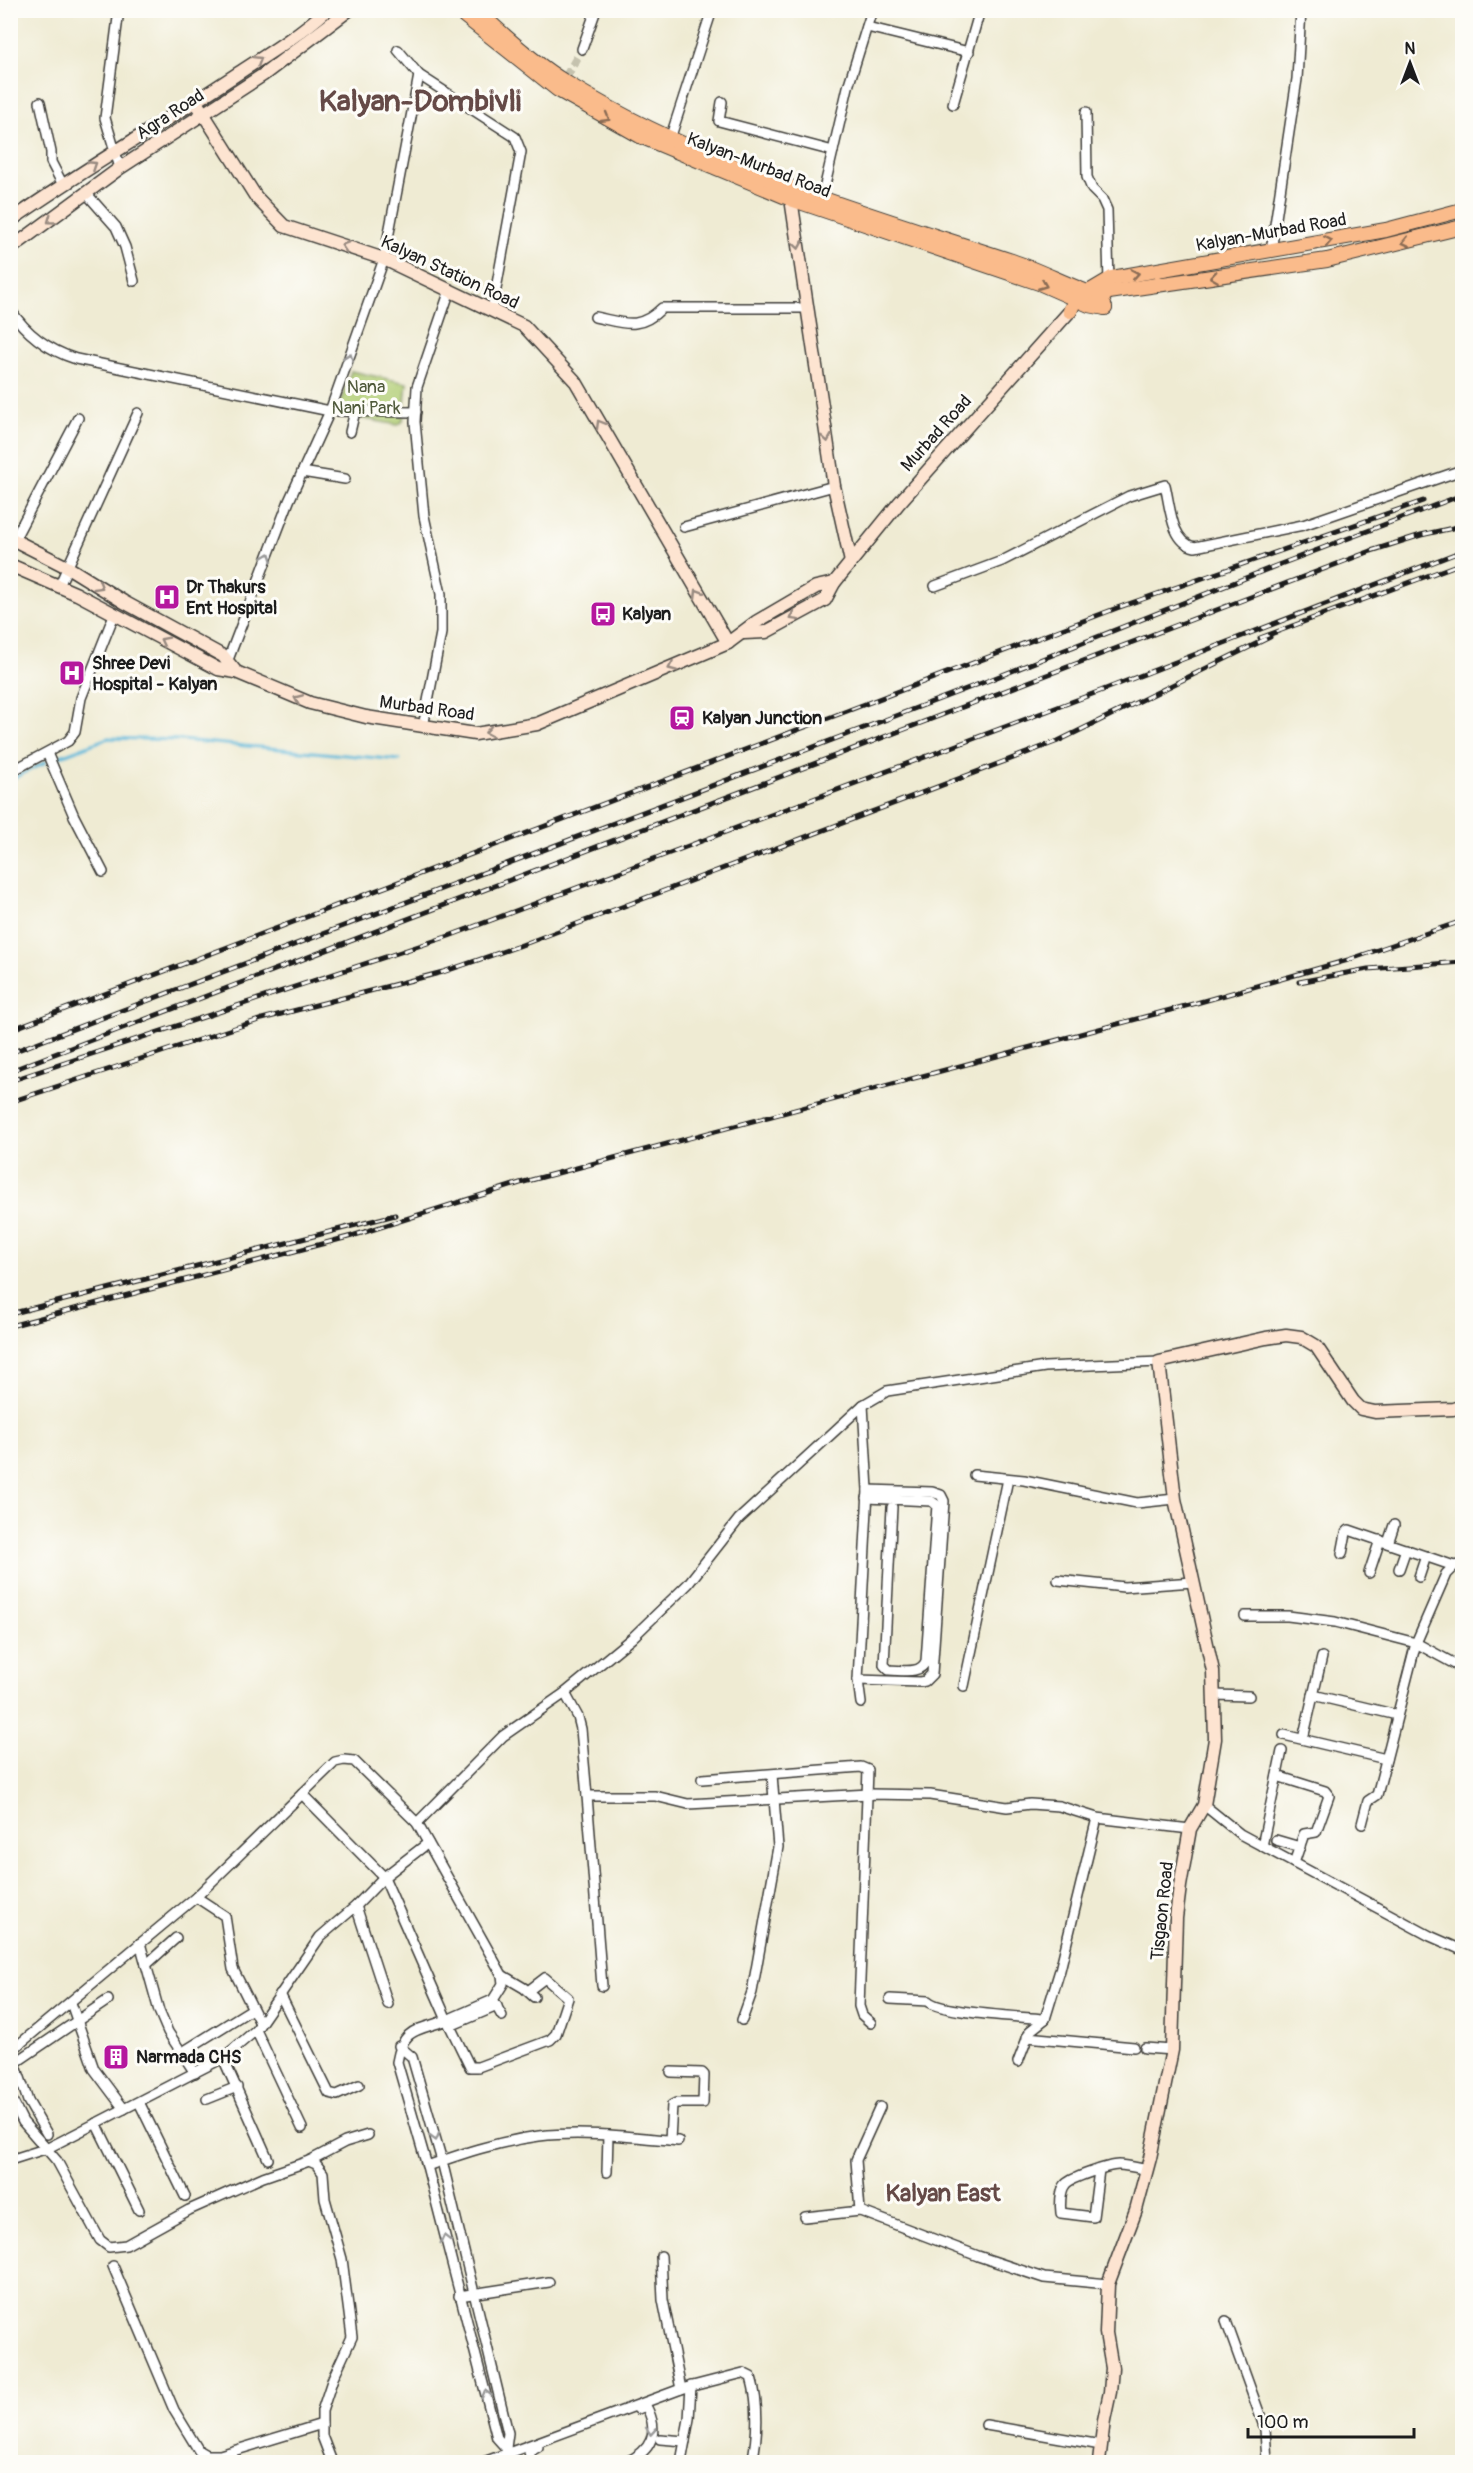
<svg xmlns="http://www.w3.org/2000/svg" width="1473" height="2473" font-family="Pangolin,sans-serif">
  <rect width="100%" height="100%" fill="#fdfcf7"/>
  <filter id="ink" filterUnits="userSpaceOnUse"><feTurbulence type="fractalNoise" baseFrequency=".0167" numOctaves="2"/><feDisplacementMap in="SourceGraphic" scale="12" xChannelSelector="R" yChannelSelector="G"/><feConvolveMatrix kernelMatrix="1 2 1 2 8 2 1 2 1" color-interpolation-filters="sRGB"/></filter>
  <filter id="wash" filterUnits="userSpaceOnUse"><feTurbulence type="fractalNoise" baseFrequency=".008" numOctaves="4" result="noise"/><feDisplacementMap in="SourceGraphic" scale="24" xChannelSelector="R" yChannelSelector="G"/><feGaussianBlur stdDeviation="1.35" result="paint"/><feColorMatrix in="noise" values="0 0 0 0 0 0 0 0 0 0 0 0 0 0 0 0 0 1.4 0 .05"/><feComposite in="paint" operator="in"/></filter>
  <g filter="url(#wash)">
    <rect width="100%" height="100%" fill="#efebd3"/>
    <path fill="#b1cd74" stroke="#667448" stroke-width="1.5" d="M351,371L407,383L403,421L398,425L336,414Z"/>
    <g fill="none" stroke-linecap="round" stroke-linejoin="round">
      <g stroke="#5cb8da" stroke-width="3">
        <path d="M53,759L108,738L181,740L400,760"/>
        <path d="M10,780L46,762"/>
      </g>
    </g>
  </g>
  <g filter="url(#ink)">
    <g fill="none" stroke-linecap="round" stroke-linejoin="round">
      <path stroke="#c5c2ae" stroke-width="9" stroke-dasharray="9 4.5" stroke-linecap="butt" d="M566,77L582,49"/>
      <g stroke="#3c3b37" stroke-width="12">
        <g id="street">
          <path d="M119,10L105,118L120,168"/>
          <path d="M867,27L969,52"/>
          <path d="M582,49L596,10"/>
          <path d="M398,50L419,75L515,137L521,152L492,311"/>
          <path d="M40,102L51,152V162L63,185"/>
          <path d="M722,102L719,121L833,151"/>
          <path d="M953,104L980,10"/>
          <path d="M1086,112L1087,177L1092,189L1102,199L1107,210L1109,283"/>
          <path d="M669,142L712,10"/>
          <path d="M86,193L116,227L125,247L134,281"/>
          <path d="M821,202L848,87L872,10"/>
          <path d="M1271,251L1297,79L1301,10"/>
          <path d="M10,309C26,334 48,350 76,359L330,411L416,412"/>
          <path d="M595,317C624,323 639,331 662,308H807"/>
          <path d="M350,432L355,411"/>
          <path d="M302,472L345,479"/>
          <path d="M684,527L834,486"/>
          <path d="M14,540L78,418"/>
          <path d="M59,586L138,413"/>
          <path d="M935,586L1002,561L1129,496L1165,485C1170,505 1171,543 1195,547L1303,525L1462,470"/>
          <path d="M226,665L289,501L330,411L384,259L419,75"/>
          <path d="M423,727L441,633V594L424,516L415,422L417,387L450,290"/>
          <path d="M47,753L74,816L103,872"/>
          <path d="M10,772L68,741L75,732L81,698L114,615"/>
          <path d="M974,1475L1024,1480L1137,1503L1175,1499"/>
          <path d="M867,1498L931,1501L937,1505L926,1661C920,1675 902,1670 889,1670L884,1665L892,1507"/>
          <path d="M1388,1543L1394,1525"/>
          <path d="M1342,1554L1346,1533L1349,1530L1454,1566"/>
          <path d="M1399,1569L1406,1549"/>
          <path d="M1369,1573L1380,1540"/>
          <path d="M1419,1577L1426,1556"/>
          <path d="M1058,1580L1124,1587L1193,1582"/>
          <path d="M1245,1616H1288L1335,1622L1416,1643L1462,1668"/>
          <path d="M858,1680L920,1682L925,1681L932,1674L944,1501L941,1495L932,1492L868,1490"/>
          <path d="M964,1686L1008,1479"/>
          <path d="M565,1693L578,1717L581,1729L587,1796H655L688,1804L869,1794L930,1795L1007,1807L1030,1804L1059,1806L1097,1818L1190,1829"/>
          <path d="M1214,1695L1249,1696"/>
          <path d="M1313,1695L1397,1715"/>
          <path d="M861,1703L858,1680L868,1490L863,1405"/>
          <path d="M1284,1735L1386,1759"/>
          <path d="M1303,1739L1322,1657"/>
          <path d="M1277,1776L1325,1791L1329,1796L1316,1832L1304,1834L1294,1863"/>
          <path d="M702,1779L861,1767L868,1770L859,2006L862,2015L871,2023"/>
          <path d="M302,1794L384,1877L447,2020C417,2031 403,2027 397,2062L427,2166L497,2438L506,2448L510,2462"/>
          <path d="M587,1796L602,1986"/>
          <path d="M1204,1805L1240,1834L1430,1936L1462,1950"/>
          <path d="M417,1823L503,1736L565,1693L632,1638L688,1584L739,1519L863,1405L887,1391L1045,1367L1159,1362"/>
          <path d="M1362,1824L1368,1801L1377,1795L1416,1643L1446,1574L1454,1566L1462,1564"/>
          <path d="M1276,1840L1300,1847"/>
          <path d="M1262,1846L1282,1751"/>
          <path d="M196,1897L225,1916L233,1969L260,2023"/>
          <path d="M356,1906L388,2004"/>
          <path d="M140,1943L159,2011L168,2032L195,2073"/>
          <path d="M146,1965L176,1938"/>
          <path d="M502,1975L524,1988L534,1997"/>
          <path d="M280,1994L329,2093L337,2095L359,2085"/>
          <path d="M890,1999L928,2001C940,2013 1023,2017 1045,2019"/>
          <path d="M494,2002L502,2016"/>
          <path d="M71,2003L94,2069L124,2109"/>
          <path d="M742,2020L752,1992L778,1847L772,1775"/>
          <path d="M450,2026L497,2006"/>
          <path d="M256,2030L302,2128"/>
          <path d="M1027,2037L1134,2047"/>
          <path d="M399,2046L412,2057L442,2161L508,2433L506,2448"/>
          <path d="M1145,2048L1172,2050"/>
          <path d="M10,2052L196,1897L335,1762L344,1760L354,1761L417,1823L502,1975L503,1984L493,2000L447,2020L470,2067H478L550,2040L556,2034L568,1998L545,1978L528,1991"/>
          <path d="M181,2053L252,2009"/>
          <path d="M223,2058L268,2159"/>
          <path d="M1018,2062L1030,2031L1045,2019L1060,1970L1097,1818"/>
          <path d="M10,2096L23,2122L57,2161L100,2240L109,2247L126,2245L189,2210L263,2177L309,2161L316,2164L323,2173L325,2199L342,2259L352,2337L333,2378L322,2411V2436L332,2462"/>
          <path d="M207,2099L237,2087"/>
          <path d="M139,2102L185,2196"/>
          <path d="M880,2107L856,2160L860,2211L978,2256L1044,2278L1108,2284"/>
          <path d="M96,2123L139,2210"/>
          <path d="M47,2134L28,2101L15,2063L108,2000"/>
          <path d="M670,2140L672,2105L676,2103H703L704,2075L702,2073L671,2072"/>
          <path d="M10,2160L48,2148L223,2058L256,2030L320,1937L356,1906L384,1877L428,1843"/>
          <path d="M309,2161L345,2142L368,2135"/>
          <path d="M427,2166C464,2153 500,2141 539,2136C585,2131 632,2137 678,2141"/>
          <path d="M1099,2170L1093,2217L1061,2213C1060,2206 1060,2191 1065,2185C1069,2178 1110,2165 1118,2165C1128,2165 1138,2168 1147,2170"/>
          <path d="M607,2172L608,2135"/>
          <path d="M805,2217L860,2211"/>
          <path d="M661,2256L663,2300L681,2389"/>
          <path d="M113,2266L174,2410L199,2451L206,2455H220L322,2424"/>
          <path d="M459,2296L549,2282"/>
          <path d="M1226,2321L1265,2429L1267,2462"/>
          <path d="M986,2425L1101,2445"/>
          <path d="M660,2439L685,2441"/>
          <path d="M484,2462L681,2389L743,2373L751,2377C759,2404 758,2436 752,2462"/>
          <path d="M532,2462L529,2452L538,2447"/>
          <path d="M626,2462C652,2451 660,2432 646,2406L638,2409"/>
          <path d="M681,2462L689,2419L691,2386"/>
        </g>
      </g>
      <g stroke="#3c3b37" stroke-width="15">
        <g id="secondary">
          <path d="M196,102L256,197L284,226L384,259L524,326L576,382L728,643"/>
          <path d="M790,192L834,486L851,562"/>
          <path d="M10,221C84,169 162,124 237,74C268,54 299,35 327,10"/>
          <path d="M10,249L120,168L263,75L349,10"/>
          <path d="M10,538L69,568L124,602L223,656L236,672"/>
          <path d="M10,565L77,594L218,669L236,672L310,703L366,717L475,734L537,724L728,643L756,622L816,587L834,583"/>
          <path d="M744,633L766,632L825,600L834,583L899,503L1070,311"/>
          <path d="M1099,2462L1104,2420L1110,2392L1112,2368L1106,2333L1108,2284L1136,2210L1150,2158L1172,2050L1176,1918L1180,1886L1190,1829L1204,1805L1215,1739L1213,1671L1175,1499L1159,1362L1266,1338L1286,1335L1301,1337L1316,1346L1353,1401L1361,1409L1375,1412L1453,1409L1462,1406"/>
        </g>
      </g>
      <g stroke="#3c3b37" stroke-width="16">
        <g id="primary">
          <path d="M457,10L558,90L640,136L791,199L1039,283L1089,305L1105,308"/>
          <path d="M477,10C504,36 533,62 565,82C702,167 861,211 1012,261C1043,272 1071,287 1101,297L1105,308"/>
          <path d="M1094,302L1109,292L1327,260L1462,227"/>
          <path d="M1070,311L1075,300L1112,278L1386,230L1462,210"/>
        </g>
      </g>
      <use href="#street" stroke="#fff" stroke-width="9"/>
      <use href="#secondary" stroke="#fde4d1" stroke-width="12"/>
      <use href="#primary" stroke="#fabb8b" stroke-width="14"/>
      <g stroke="#1c1c1c" stroke-width="5">
        <g id="rail">
          <path d="M1260,638L1462,563"/>
          <path d="M1299,982L1368,969L1462,962"/>
          <path d="M10,1030L1117,608L1423,501"/>
          <path d="M10,1053L987,681L1278,565L1462,495"/>
          <path d="M10,1071L1371,551L1421,535L1462,526"/>
          <path d="M10,1081L449,936L1103,690L1462,551"/>
          <path d="M10,1102L262,1019L443,972L519,946L1058,741L1270,637"/>
          <path d="M10,1314L395,1215"/>
          <path d="M10,1326L352,1236L520,1183L1193,1004L1348,960L1462,921"/>
        </g>
      </g>
      <use href="#rail" stroke="#fdfcf7" stroke-width="3" stroke-dasharray="9" stroke-linecap="butt"/>
    </g>
    <defs><path id="oneway-chevron" d="M-2-3.5L2.5 0L-2 3.5" fill="none" stroke-width="1.6" stroke-linecap="round" stroke-linejoin="round" transform="scale(1.5)"/></defs>
    <g stroke="#988a80">
      <use href="#oneway-chevron" transform="translate(258 60) rotate(-32)"/>
      <use href="#oneway-chevron" transform="translate(93 165) rotate(-33)"/>
      <use href="#oneway-chevron" transform="translate(51 220) rotate(144)"/>
      <use href="#oneway-chevron" transform="translate(798 245) rotate(81)"/>
      <use href="#oneway-chevron" transform="translate(345 246) rotate(-162)"/>
      <use href="#oneway-chevron" transform="translate(600 424) rotate(-120)"/>
      <use href="#oneway-chevron" transform="translate(827 438) rotate(81)"/>
      <use href="#oneway-chevron" transform="translate(99 586) rotate(31)"/>
      <use href="#oneway-chevron" transform="translate(698 593) rotate(-121)"/>
      <use href="#oneway-chevron" transform="translate(794 617) rotate(151)"/>
      <use href="#oneway-chevron" transform="translate(164 641) rotate(-153)"/>
      <use href="#oneway-chevron" transform="translate(672 667) rotate(157)"/>
      <use href="#oneway-chevron" transform="translate(298 699) rotate(-157)"/>
      <use href="#oneway-chevron" transform="translate(489 732) rotate(170)"/>
    </g>
    <g stroke="#8b6c54">
      <use href="#oneway-chevron" transform="translate(606 118) rotate(30)"/>
      <use href="#oneway-chevron" transform="translate(1328 241) rotate(-11)"/>
      <use href="#oneway-chevron" transform="translate(1406 242) rotate(167)"/>
      <use href="#oneway-chevron" transform="translate(1135 274) rotate(-10)"/>
      <use href="#oneway-chevron" transform="translate(1214 277) rotate(172)"/>
      <use href="#oneway-chevron" transform="translate(1043 285) rotate(22)"/>
    </g>
    <g stroke="#999">
      <use href="#oneway-chevron" transform="translate(349 357) rotate(-71)"/>
      <use href="#oneway-chevron" transform="translate(268 557) rotate(-70)"/>
      <use href="#oneway-chevron" transform="translate(435 2137) rotate(74)"/>
      <use href="#oneway-chevron" transform="translate(445 2239) rotate(-104)"/>
      <use href="#oneway-chevron" transform="translate(486 2394) rotate(-105)"/>
      <use href="#oneway-chevron" transform="translate(651 2431) rotate(94)"/>
    </g>
  </g>
  <defs>
    <g id="hospital-square" transform="scale(1.35)"><rect x="-9" y="-9" width="18" height="18" rx="4" fill="#b5179e" stroke="#fdfcf7"/><path d="M-5-5h3v3.5h4V-5h3V5h-3V1.5h-4V5h-3Z" fill="#fff"/></g>
    <g id="bus-square" transform="scale(1.35)"><rect x="-9" y="-9" width="18" height="18" rx="4" fill="#b5179e" stroke="#fdfcf7"/><path d="M-5-6H5V4H4V6H2V4H-2V6H-4V4H-5ZM-3.5-4V0h7V-4ZM-3.5 1.2v1.5H-2V1.2ZM2 1.2v1.5H3.5V1.2Z" fill="#fff"/></g>
    <g id="station-square" transform="scale(1.35)"><rect x="-9" y="-9" width="18" height="18" rx="4" fill="#b5179e" stroke="#fdfcf7"/><path d="M-3-6H3Q5-6 5-4V2Q5 4 3 4L4.5 6H3L1.5 4h-3L-3 6H-4.5L-3 4Q-5 4-5 2V-4Q-5-6-3-6ZM-3.5-4v3h7v-3ZM-3.5 1v1.5H-2V1ZM2 1v1.5H3.5V1Z" fill="#fff"/></g>
    <g id="building-square" transform="scale(1.35)"><rect x="-9" y="-9" width="18" height="18" rx="4" fill="#b5179e" stroke="#fdfcf7"/><path d="M-4-6H4V6H1V3H-1V6H-4ZM-2.5-4.3h1.7v1.8h-1.7ZM.8-4.3h1.7v1.8H.8ZM-2.5-1h1.7V.8h-1.7ZM.8-1h1.7V.8H.8Z" fill="#fff"/></g>
  </defs>
  <g fill-rule="evenodd">
    <use href="#hospital-square" x="167" y="597"/>
    <use href="#bus-square" x="603" y="614"/>
    <use href="#hospital-square" x="72" y="673"/>
    <use href="#station-square" x="682" y="718"/>
    <use href="#building-square" x="116" y="2057"/>
  </g>
  <g text-anchor="middle" stroke-width="6" stroke-linejoin="round" paint-order="stroke">
    <g font-size="18" fill="#1c1c1c" stroke="#fdfcf7">
      <text transform="translate(170 114) rotate(-33)" y="6">Agra Road</text>
      <text transform="translate(759 165) rotate(21)" y="6">Kalyan-Murbad Road</text>
      <text transform="translate(1271 232) rotate(-10)" y="6">Kalyan-Murbad Road</text>
      <text transform="translate(450 272) rotate(25)" y="6">Kalyan Station Road</text>
      <text transform="translate(936 433) rotate(-48)" y="6">Murbad Road</text>
      <text transform="translate(427 708) rotate(8)" y="6">Murbad Road</text>
      <text transform="translate(1162 1911) rotate(-84)" y="6">Tisgaon Road</text>
    </g>
    <g font-size="18" fill="#505a3b" stroke="#fdfcf7">
      <text x="366" y="393">Nana<tspan x="366" dy="21">Nani Park</tspan></text>
    </g>
    <g font-size="18" font-weight="bold" fill="#1c1c1c" stroke="#fdfcf7" text-anchor="start">
      <text x="186" y="593">Dr Thakurs<tspan x="186" dy="21">Ent Hospital</tspan></text>
      <text x="622" y="620">Kalyan</text>
      <text x="92" y="669">Shree Devi<tspan x="92" dy="21">Hospital - Kalyan</tspan></text>
      <text x="702" y="724">Kalyan Junction</text>
      <text x="136" y="2063">Narmada CHS</text>
    </g>
    <g font-size="24" font-weight="bold" fill="#654a47" stroke="#fdfcf7">
      <text x="943" y="2201">Kalyan East</text>
    </g>
    <g font-size="30" font-weight="bold" fill="#654a47" stroke="#fdfcf7">
      <text x="420" y="111">Kalyan-Dombivli</text>
    </g>
  </g>
  <rect width="1473" height="2473" fill="none" stroke="#fdfcf7" stroke-width="36"/>
  <g transform="translate(1410 63)" stroke="#fdfcf7" stroke-width="4.5" paint-order="stroke">
  <path d="M0-4.5L10 22L0 15L-10 22Z" fill="#1c1c1c"/>
  <text y="-9" font-size="16" font-weight="bold" text-anchor="middle" fill="#1c1c1c">N</text>
  </g>
  <path d="M1248 2428v9h166v-9" fill="none" stroke="#1c1c1c" stroke-width="3"/>
  <text x="1257" y="2428" font-size="18" fill="#1c1c1c" stroke="#fdfcf7" stroke-width="4.5" paint-order="stroke">100 m</text>
</svg>
